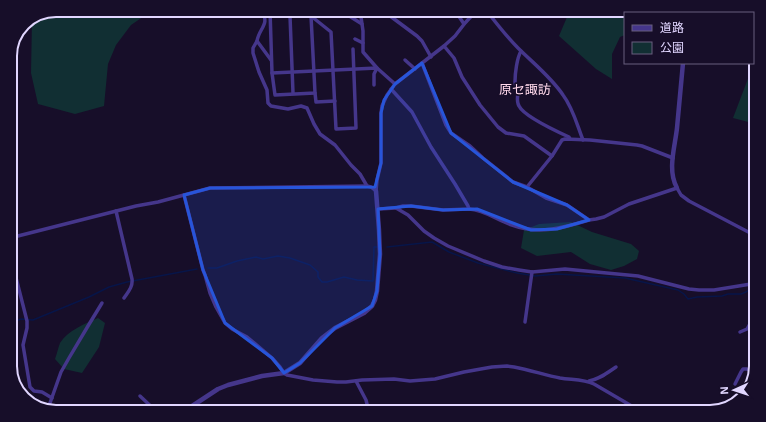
<svg xmlns="http://www.w3.org/2000/svg" width="766" height="422" font-family="Arial,'Noto Sans JP',sans-serif">
  <rect width="100%" height="100%" fill="#170e29"/>
  <g fill="#112f33">
    <path d="M56,10H153L131,25L116,45L108,64L104,106L75,114L38,104L31,73L32,20Z"/>
    <path d="M570,10H706L697,11L692,13H625V35L620,37L612,54V79L596,69L559,36Z"/>
    <path d="M754,47L756,53V124L733,118L749,76L751,63H753Z"/>
    <path d="M571,222L592,232L631,244L639,251L637,259L624,266L611,270L590,264L571,252L537,256L521,248L524,230L539,224Z"/>
    <path d="M98,318L105,323L99,347L82,373L64,369L55,359C57,354 58,348 60,343C68,330 85,324 98,318Z"/>
  </g>
  <g fill="none" stroke-linecap="round" stroke-linejoin="round">
    <g stroke="#071549" stroke-width="1.5">
      <path d="M387,247L432,242L449,252L478,263L517,273L535,276L557,274L625,278L678,290L684,294L688,299L697,297L722,296L728,294H741L746,292L756,285"/>
      <path d="M208,268H217L237,261L256,257L263,259L278,256L290,258L310,265L318,272V277L322,282H327L344,277L357,280L373,281L374,247H377"/>
      <path d="M10,323L21,319L33,320L89,297L109,287L127,282L197,269"/>
    </g>
    <g stroke="#45368b" stroke-width="3.5">
      <path d="M261,10C271,24 259,28 257,41L271,60"/>
      <path d="M270,10L290,16L308,15L311,16L331,32L336,129L356,128L353,49"/>
      <path d="M270,10L272,73L275,95L315,93L311,16"/>
      <path d="M347,10L346,12V14L362,24"/>
      <path d="M360,10L363,31V52L377,68L374,74V85"/>
      <path d="M382,10L417,36L422,41L431,57"/>
      <path d="M453,10L456,12L464,24"/>
      <path d="M486,10C496,23 506,36 518,48C533,63 551,77 563,95C573,108 577,125 583,140"/>
      <path d="M290,16L293,93"/>
      <path d="M355,39L363,43"/>
      <path d="M257,41L253,48V53L259,72L267,90L268,103L271,106L288,109L301,106L307,108L314,124L320,134L335,145L351,165L360,174L367,186"/>
      <path d="M444,46L454,58L462,77L480,105L498,127L506,133L524,136L552,156"/>
      <path d="M521,51C517,58 515,73 515,82C515,85 517,88 518,91C518,96 516,101 519,106C524,116 558,132 569,137L570,139"/>
      <path d="M405,60L415,69"/>
      <path d="M422,63L446,125L451,133L470,146L483,158L513,182L527,187L546,198L567,205L589,220L596,219L604,217L629,204L677,188L681,195L689,201L756,236"/>
      <path d="M272,73L377,68L395,84"/>
      <path d="M315,93L316,102L335,101"/>
      <path d="M527,187L552,156L562,140L565,139L590,140L637,145L642,146L673,158"/>
      <path d="M376,191L377,180L381,163V113L382,106L387,95L395,84L444,46L455,36L465,23L477,10"/>
      <path d="M184,195L203,270L205,275L210,293L216,307L225,323L232,329L247,337L272,358L280,367L284,373L287,375L313,380L337,382H346L362,380L394,379L410,381L435,379L464,372L492,367L507,366L514,367C530,370 545,375 560,378C572,380 583,379 594,384L642,412"/>
      <path d="M396,208L408,215L424,231L434,238L448,246L484,261L502,267L519,270L532,272L565,269L638,276L689,289L699,290H714L751,284L756,282"/>
      <path d="M378,209L396,208L403,206H411L443,210L469,209L468,206L455,184L431,147L412,112L391,89"/>
      <path d="M469,209C485,210 497,220 512,225C539,235 563,228 589,220"/>
      <path d="M116,211L132,279C133,287 128,292 124,298"/>
      <path d="M10,238L136,206L158,202L210,188L367,186L371,187L376,191"/>
      <path d="M10,254L27,321V328L23,345L30,387L34,391L42,392L52,398"/>
      <path d="M525,322L532,272"/>
      <path d="M740,332L747,329L751,322"/>
      <path d="M356,381L366,400L369,412"/>
      <path d="M589,381C600,379 607,373 616,367"/>
      <path d="M735,384L741,372L743,369H747L754,372"/>
      <path d="M140,396L157,412"/>
      <path d="M46,409L50,403L61,372L69,358L88,326L102,303"/>
    </g>
    <g stroke="#45368b" stroke-width="4.5">
      <path d="M682,10V13"/>
      <path d="M677,188C667,170 675,147 677,128C679,106 681,85 683,63"/>
      <path d="M183,412L218,389L228,385L262,376L284,373L300,363L322,338L335,328L364,313L372,306L375,300L377,291L380,254L379,230L376,191"/>
    </g>
  </g>
  <path fill="#2755da" fill-opacity="0.2" stroke="#2755da" stroke-width="3" stroke-linejoin="round" d="M422,63L451,133L513,182L567,205L589,220L557,229L531,230L477,209L443,210L411,206L378,209L380,254L377,291L372,306L335,328L300,363L284,373L272,358L225,323L203,270L184,195L210,188L375,187L381,163V113L384,100L395,84Z"/>
  <g text-anchor="middle" stroke-width="3.5" stroke-linejoin="round" paint-order="stroke">
    <g font-size="13" fill="#ffd8eb" stroke="#170e29">
      <text x="525" y="94">原セ諏訪</text>
    </g>
  </g>
  <path d="M0 0H766V422H0ZM56 17H710A39 39 0 0 1 749 56V366A39 39 0 0 1 710 405H56A39 39 0 0 1 17 366V56A39 39 0 0 1 56 17Z" fill="#170e29" fill-rule="evenodd"/>
  <path fill="none" stroke="#e1d6ff" stroke-width="2" d="M56 17H710A39 39 0 0 1 749 56V366A39 39 0 0 1 710 405H56A39 39 0 0 1 17 366V56A39 39 0 0 1 56 17Z"/>
  <rect x="624" y="12" width="130" height="52" fill="#170e29" stroke="#685e7f"/>
  <rect x="632" y="25" width="20" height="6" fill="#45368b" stroke="#685e7f"/>
  <text x="660" y="32" font-size="12" fill="#e1d6ff">道路</text>
  <rect x="632" y="42" width="20" height="12" fill="#112f33" stroke="#685e7f"/>
  <text x="660" y="52" font-size="12" fill="#e1d6ff">公園</text>
  <g transform="translate(734 390) rotate(267)" stroke="#170e29" stroke-width="3" paint-order="stroke">
  <path d="M0-3L7 15L0 10L-7 15Z" fill="#e1d6ff"/>
  <text y="-6" font-size="11" font-weight="bold" text-anchor="middle" fill="#e1d6ff">N</text>
  </g>
</svg>
